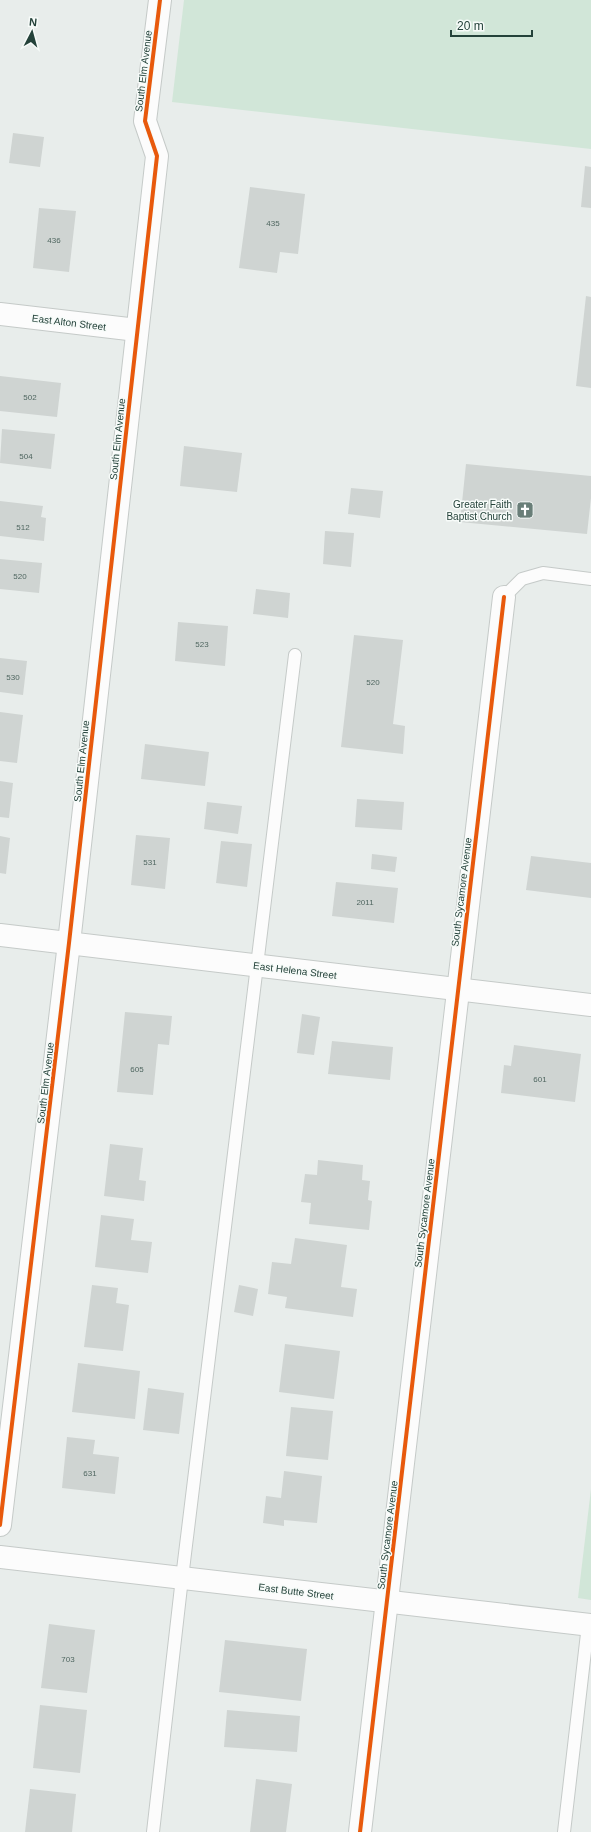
<svg xmlns="http://www.w3.org/2000/svg" width="591" height="1832" font-family="Helvetica,sans-serif">
  <rect width="100%" height="100%" fill="#e8edeb"/>
  <g fill="#d1e6d8">
    <path d="M184,0H591V149L172,102Z"/>
    <path d="M591,1489V1600L578,1598Z"/>
  </g>
  <g fill="#cfd4d2">
    <path d="M13,133L44,137L40,167L9,163Z"/>
    <path d="M585,166L591,167V208L581,207Z"/>
    <path d="M250,187L305,194L298,254L280,252L277,273L239,268Z"/>
    <path d="M39,208L76,211L69,272L33,268Z"/>
    <path d="M586,296L591,297V388L576,386Z"/>
    <path d="M0,376L61,383L57,417L0,411Z"/>
    <path d="M2,429L55,434L51,469L0,463Z"/>
    <path d="M184,446L242,453L237,492L180,486Z"/>
    <path d="M466,464L591,476V498L587,534L460,522Z"/>
    <path d="M351,488L383,491L380,518L348,514Z"/>
    <path d="M0,501L43,506L41,517L46,518L44,541L0,536Z"/>
    <path d="M325,531L354,533L351,567L323,564Z"/>
    <path d="M0,559L42,563L39,593L0,589Z"/>
    <path d="M256,589L290,593L288,618L253,614Z"/>
    <path d="M178,622L228,626L225,666L175,661Z"/>
    <path d="M354,635L403,640L393,724L405,726L403,754L341,747Z"/>
    <path d="M0,658L27,661L23,695L0,692Z"/>
    <path d="M0,712L23,715L17,763L0,761Z"/>
    <path d="M145,744L209,752L205,786L141,779Z"/>
    <path d="M0,781L13,783L9,818L0,817Z"/>
    <path d="M357,799L404,802L402,830L355,827Z"/>
    <path d="M207,802L242,806L238,834L204,829Z"/>
    <path d="M136,835L170,838L165,889L131,885Z"/>
    <path d="M0,836L10,838L6,874L0,873Z"/>
    <path d="M221,841L252,844L247,887L216,883Z"/>
    <path d="M372,854L397,857L395,872L371,869Z"/>
    <path d="M531,856L591,863V898L526,890Z"/>
    <path d="M336,882L398,888L394,923L332,916Z"/>
    <path d="M125,1012L172,1016L169,1045L158,1044L153,1095L117,1092Z"/>
    <path d="M302,1014L320,1017L314,1055L297,1053Z"/>
    <path d="M332,1041L393,1047L390,1080L328,1074Z"/>
    <path d="M514,1045L581,1054L575,1102L501,1093L504,1065L511,1066Z"/>
    <path d="M110,1144L143,1148L139,1180L146,1181L144,1201L104,1196Z"/>
    <path d="M318,1160L363,1165L362,1180L370,1181L368,1200L372,1201L369,1230L309,1224L311,1203L301,1202L305,1174L317,1175Z"/>
    <path d="M101,1215L134,1219L131,1240L152,1242L148,1273L95,1267Z"/>
    <path d="M295,1238L347,1245L341,1287L357,1289L353,1317L285,1308L287,1297L268,1294L272,1262L291,1264Z"/>
    <path d="M92,1285L118,1288L116,1303L129,1305L123,1351L84,1347Z"/>
    <path d="M239,1285L258,1289L253,1316L234,1312Z"/>
    <path d="M285,1344L340,1351L334,1399L279,1392Z"/>
    <path d="M78,1363L140,1371L135,1419L72,1412Z"/>
    <path d="M148,1388L184,1393L179,1434L143,1430Z"/>
    <path d="M291,1407L333,1411L328,1460L286,1456Z"/>
    <path d="M67,1437L95,1440L93,1454L119,1457L115,1494L62,1488Z"/>
    <path d="M284,1471L322,1476L317,1523L284,1520V1526L263,1523L266,1496L281,1498Z"/>
    <path d="M49,1624L95,1630L87,1693L41,1688Z"/>
    <path d="M225,1640L307,1649L301,1701L219,1692Z"/>
    <path d="M40,1705L87,1710L80,1773L33,1768Z"/>
    <path d="M227,1710L300,1716L297,1752L224,1747Z"/>
    <path d="M256,1779L292,1784L286,1832H250Z"/>
    <path d="M30,1789L76,1794L72,1832H25Z"/>
  </g>
  <g fill="none" stroke-linecap="round" stroke-linejoin="round">
    <g stroke="#c5cac8" stroke-width="14">
      <g id="lane">
        <path d="M504,597L522,579L543,573L591,579"/>
        <path d="M153,1832L182,1578L295,655"/>
        <path d="M564,1832L588,1625"/>
      </g>
    </g>
    <g stroke="#c5cac8" stroke-width="24">
      <g id="street">
        <path d="M0,314L137,330"/>
        <path d="M0,935L591,1005"/>
        <path d="M0,1525L69,943L157,156L145,121L160,0"/>
        <path d="M0,1557L591,1625"/>
        <path d="M360,1832L504,597"/>
      </g>
    </g>
    <use href="#lane" stroke="#fcfcfc" stroke-width="12"/>
    <use href="#street" stroke="#fcfcfc" stroke-width="22"/>
    <g stroke="#f7fbf9" stroke-width="6">
      <g id="cycleway">
        <path d="M0,1525L69,943L157,156L145,121L160,0"/>
        <path d="M360,1832L504,597"/>
      </g>
    </g>
    <use href="#cycleway" stroke="#e8590c" stroke-width="4"/>
  </g>
  <defs>
    <g id="church-square" transform="scale(0.9)"><rect x="-9" y="-9" width="18" height="18" rx="4" fill="#697e78" stroke="#f7fbf9"/><path d="M-1.2-6h2.4v3.5h3.3v2.4h-3.3V6h-2.4V-.1h-3.3v-2.4h3.3Z" fill="#fff"/></g>
  </defs>
  <g fill-rule="evenodd">
    <use href="#church-square" x="525" y="510"/>
  </g>
  <g text-anchor="middle" stroke-width="3" stroke-linejoin="round" paint-order="stroke">
    <g font-size="8" fill="#506761">
      <text x="273" y="226">435</text>
      <text x="54" y="243">436</text>
      <text x="30" y="400">502</text>
      <text x="26" y="459">504</text>
      <text x="23" y="530">512</text>
      <text x="20" y="579">520</text>
      <text x="202" y="647">523</text>
      <text x="13" y="680">530</text>
      <text x="373" y="685">520</text>
      <text x="150" y="865">531</text>
      <text x="365" y="905">2011</text>
      <text x="137" y="1072">605</text>
      <text x="540" y="1082">601</text>
      <text x="90" y="1476">631</text>
      <text x="68" y="1662">703</text>
    </g>
    <g font-size="10" fill="#24423a" stroke="#f7fbf9">
      <text transform="translate(143 71) rotate(-83)" y="4">South Elm Avenue</text>
      <text transform="translate(69 322) rotate(7)" y="4">East Alton Street</text>
      <text transform="translate(117 439) rotate(-84)" y="4">South Elm Avenue</text>
      <text transform="translate(81 761) rotate(-84)" y="4">South Elm Avenue</text>
      <text transform="translate(461 892) rotate(-83)" y="4">South Sycamore Avenue</text>
      <text transform="translate(295 970) rotate(7)" y="4">East Helena Street</text>
      <text transform="translate(45 1083) rotate(-83)" y="4">South Elm Avenue</text>
      <text transform="translate(424 1213) rotate(-83)" y="4">South Sycamore Avenue</text>
      <text transform="translate(387 1535) rotate(-83)" y="4">South Sycamore Avenue</text>
      <text transform="translate(296 1591) rotate(7)" y="4">East Butte Street</text>
    </g>
    <g font-size="10" fill="#24423a" stroke="#f7fbf9" text-anchor="end">
      <text x="512" y="508">Greater Faith<tspan x="512" dy="12">Baptist Church</tspan></text>
    </g>
  </g>
  <g transform="translate(32 32) rotate(6)" stroke="#f7fbf9" stroke-width="3" paint-order="stroke">
  <path d="M0-3L7 15L0 10L-7 15Z" fill="#24423a"/>
  <text y="-6" font-size="11" font-weight="bold" text-anchor="middle" fill="#24423a">N</text>
  </g>
  <path d="M451 30v6h81v-6" fill="none" stroke="#24423a" stroke-width="2"/>
  <text x="457" y="30" font-size="12" fill="#24423a" stroke="#f7fbf9" stroke-width="3" paint-order="stroke">20 m</text>
</svg>
